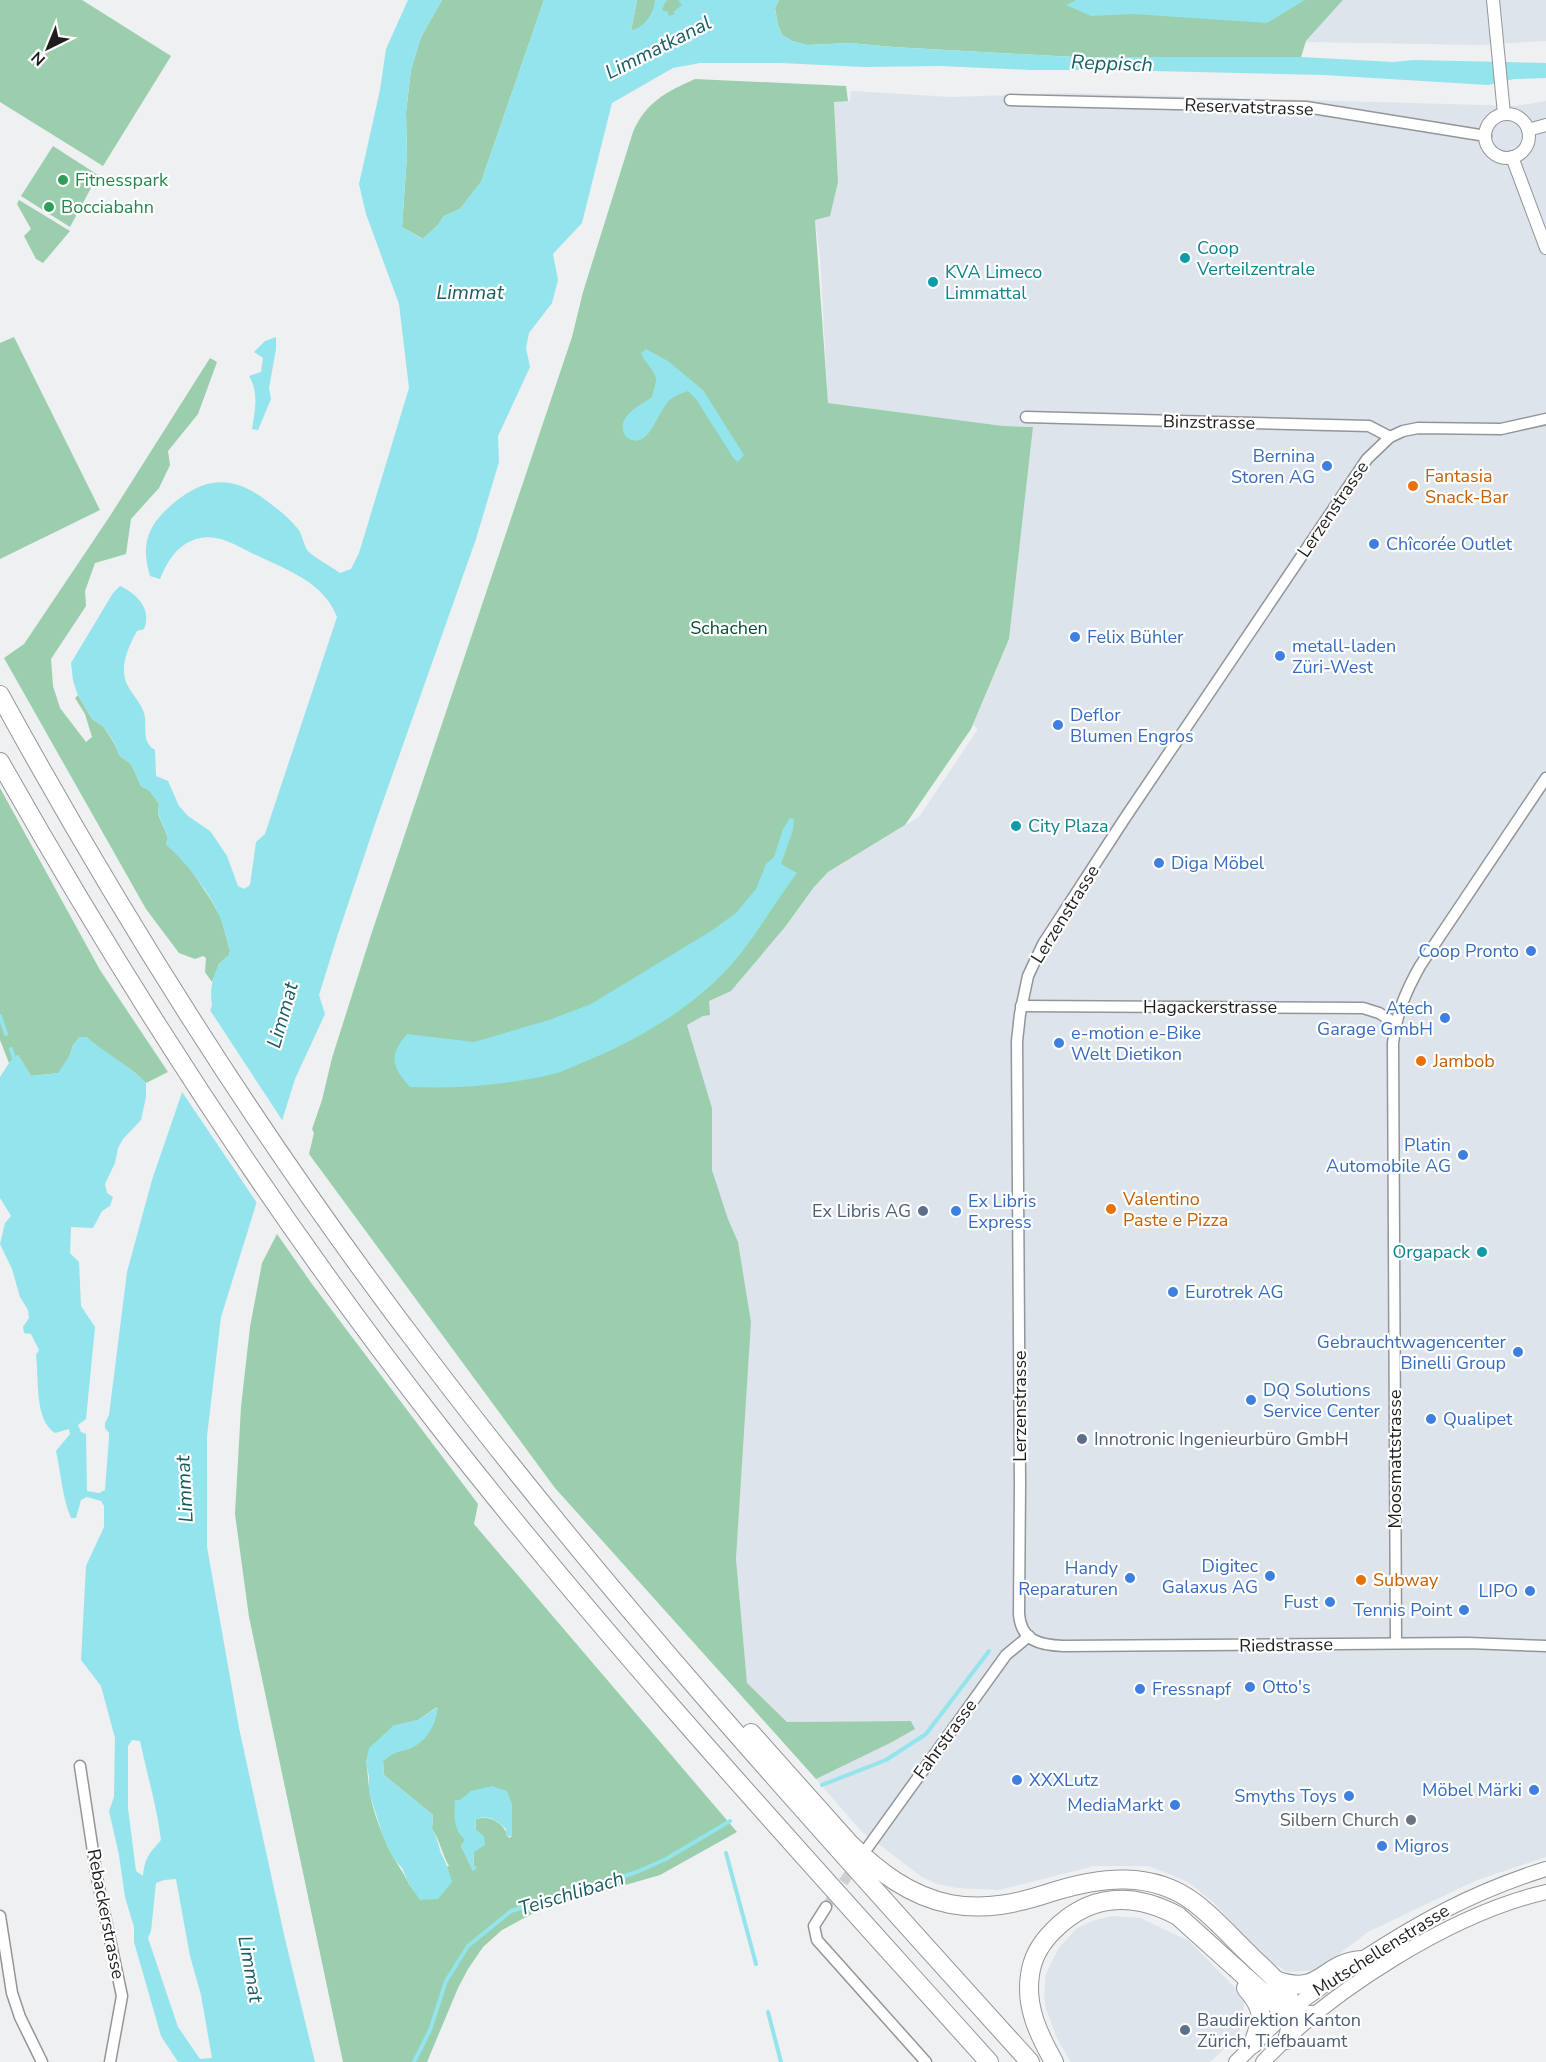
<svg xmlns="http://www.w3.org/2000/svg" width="1546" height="2062" font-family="'Nunito Sans',sans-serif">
  <rect width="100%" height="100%" fill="#eef0f2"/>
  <g fill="#dde4ec">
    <path d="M1343,0H1546V41L1480,45L1306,42Z"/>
    <path d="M851,91L952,97L1067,93L1516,106L1546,101V1857L1477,1880L1368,1932L1318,1970L1287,1972L1264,1957L1213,1902L1188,1882L1149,1866H1094L999,1890L957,1888L937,1884L922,1877L861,1831L816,1779L914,1729L912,1721L787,1722L747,1683L736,1559L751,1322L738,1242L728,1219L712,1170V1108L687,1025L703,1016L709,1001L731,991L785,927L814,887L828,872L919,817L978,729L973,725L1009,639L1033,427L1003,426L828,403L820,256L815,220L838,182L834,101H850Z"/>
    <path d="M1112,1916L1140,1918L1189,1941L1245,1998L1239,2035L1210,2062H1071L1065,2052L1056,2036L1046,2008L1044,1994L1046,1974L1058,1949L1077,1928L1095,1920Z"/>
  </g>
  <g fill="#9acead" fill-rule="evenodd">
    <path d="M0,0H82L171,56L103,166L0,102Z"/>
    <path d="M442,0H544L481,182L460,209L444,216L438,225L423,239L402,227L407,155L406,112L411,70L421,37Z"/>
    <path d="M637,0H698L676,14L631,31Z"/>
    <path d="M779,0H1343L1306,41L1301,57H1074L893,47L850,43L807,45L792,41L782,35L778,25L775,8Z"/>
    <path d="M695,79L846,86L848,101L834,102L838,182L830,216L815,220L828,403L1003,426L1033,427L1009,639L971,729L905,825L828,872L814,887L785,927L731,991L709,1001L710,1015L703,1016L687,1025L712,1108V1170L728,1219L738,1242L751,1322L736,1559L747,1683L787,1722L911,1721L915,1729L892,1742L816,1779L555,1488L309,1154L314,1133L312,1129L322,1100L332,1058L371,935L572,337L583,292L633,132C646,102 666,92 695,79Z"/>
    <path d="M53,146L98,175L70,227L21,196Z"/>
    <path d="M19,200L70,231L43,263L36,259L24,236L31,229L17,204Z"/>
    <path d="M14,337L100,510L0,559V343Z"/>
    <path d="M210,358L217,362L198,414L168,451L170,465L159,488L131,519L126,554L95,563L85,591L86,606L51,659L53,686L60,708L86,742L92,737L85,714L75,698L78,695L92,719L103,726L114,743L120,756L131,764L141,786L150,791L159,804L158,814L168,838L166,844L187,864L211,900L221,918L230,951L229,955L219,964L212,982L205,972L206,958L203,956L195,959L179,953L146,909L4,658L24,644L110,516Z"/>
    <path d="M0,788L100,970L168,1072L146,1083C129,1065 105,1054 86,1037L73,1045L70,1055L59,1073L31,1076L18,1055L9,1063L0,1040Z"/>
    <path d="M277,1234L312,1284L478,1504L474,1524L737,1832L660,1875L539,1910L502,1930L483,1947L468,1969L458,1988L427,2062H343L249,1617L235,1514L241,1407L250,1327L262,1263ZM437,1707L411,1748L392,1753L383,1761L384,1775L433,1815L432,1829C440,1840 442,1854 449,1866L410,1886C403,1870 391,1857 385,1840C379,1826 373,1810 370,1794C368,1784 368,1772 366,1761L393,1726L418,1720ZM460,1800L512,1821V1836L509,1838C503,1822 491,1815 476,1819L473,1871L461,1846L465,1840Z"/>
  </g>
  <g fill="#93e4ec" fill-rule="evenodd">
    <path d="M408,0H442L421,37L411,70L406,112L407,155L402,227L422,239L438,225L444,216L460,209L481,182L544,0H637L631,31C645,27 654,13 655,0H669L666,1L662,10L668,12L669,16L675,14L673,12L682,5L678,0H779L775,8L778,25L782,35L792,41L807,45L850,43L893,47L1074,57H1301L1393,62L1414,60L1546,63V78L1514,79L1488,85L1324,75L1112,70H1031L940,66L864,67L781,63H700L673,68L612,103L582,223L553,254L558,280L552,303L529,333L526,348L530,367L498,436L499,462L476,539L376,821L337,937L319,995L325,1014L295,1079L221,1317L207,1436V1547L239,1728L285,1939L315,2062H178L161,2036L134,1942V1927L125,1897L119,1855L109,1811L114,1797L115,1738L101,1686L81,1660L86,1566L104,1527V1506L101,1501L87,1497L81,1500L76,1518H71C62,1497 61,1473 56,1451L70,1434L69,1429L55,1433C34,1420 39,1377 36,1355L39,1350L31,1334L24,1333L23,1327L29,1318L28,1310L20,1297L12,1269L0,1244L5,1223L11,1216L0,1198V1077L9,1063L18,1055L31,1076L58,1073L70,1055L73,1045L79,1037H86C106,1054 129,1065 146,1083V1097L141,1120L123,1139L118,1148L115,1163L105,1184L107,1193L113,1197L110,1206L102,1211L93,1228L71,1227L70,1253L79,1262L81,1306L95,1327L86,1419L78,1425L81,1432L86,1434L87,1491L99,1493L105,1490L109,1438V1433L105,1428V1423L109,1415L127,1272L152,1180L212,1005C209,989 214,964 229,955L230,951C227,941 225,930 221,920C212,894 186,863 166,844L168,838L158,813L159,804L150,791L141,786L131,764L120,756L114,742L103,726L92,719L77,693L73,680L71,663L113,593L120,586C138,594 152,610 144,629L137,631C131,642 123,658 124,671C124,689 139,697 144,713C148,727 140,741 155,750L156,776L168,781L179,806L188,816L210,831L217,841L227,856L238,886L244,889L250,885L256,842L265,834L337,617C324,582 287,570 256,555C238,547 221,534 200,538C178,543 168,560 160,579L150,576C142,549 145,530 166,510C200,478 229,472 267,501C278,509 289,518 298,529C303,535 303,547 310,553C318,560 331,566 340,573L351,569L359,553L409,388L399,304L366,214L359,184L380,90L386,49ZM132,1740L140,1741C147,1774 157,1807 161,1840C149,1854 145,1857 143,1876L136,1871L128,1808V1746ZM176,1879L190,1956L201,1995L212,2058L200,2059L178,2027L148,1938L151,1931L156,1883L164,1880Z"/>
    <path d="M1076,0H1305L1267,23L1133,14L1091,16L1066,5Z"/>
    <path d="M276,337V349L269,388L271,399L258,430L252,429C255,411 259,392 249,376L261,372L263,358L254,352L265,341Z"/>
    <path d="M646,349L668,361L703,390L744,455L738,462L734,459L696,399L688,391C683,393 676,395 671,399C658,409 651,446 632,440C627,439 624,435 623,430C620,414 641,405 652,397C653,392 655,386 656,381C656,370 644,363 641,353Z"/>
    <path d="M790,818L794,819L793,830L781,864L797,873C774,903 756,937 731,965C691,1009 638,1040 584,1062C574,1066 564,1071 554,1074C507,1085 459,1089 410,1087C392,1067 388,1056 407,1034L474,1042L549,1020L591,1004L711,931L736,913L756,889L766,864L774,857L783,829Z"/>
    <path d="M438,1707C436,1725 427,1742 409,1749C398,1752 392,1753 383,1761L384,1775L433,1815L432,1829C437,1837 438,1844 441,1853C446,1863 449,1870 452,1882L438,1899L420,1900L410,1886L402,1868L394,1859L384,1839L369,1792V1777L366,1761L369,1748L393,1726L418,1720Z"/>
    <path d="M492,1786L507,1791L512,1804V1836H506V1829C496,1820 490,1815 476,1819L475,1829L484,1836L485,1845L474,1852L473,1864L477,1868L473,1871L461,1846L465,1840C453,1829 454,1816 455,1800H460L471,1791Z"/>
  </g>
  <path fill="#eef0f2" d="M208,1007L284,1123L259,1206L180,1089Z"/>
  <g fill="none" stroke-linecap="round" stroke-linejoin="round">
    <g stroke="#93e4ec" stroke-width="4">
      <path d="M0,1016L6,1034"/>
      <path d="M11,1049L14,1058"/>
      <path d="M822,1785L886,1760L926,1734L989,1651"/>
      <path d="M726,1853L756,1964"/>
      <path d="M768,2012L781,2062"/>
      <path d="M414,2062L430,2030L446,1981L468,1946L511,1911L637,1872L666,1859L730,1821"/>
    </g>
    <path stroke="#cfd0d2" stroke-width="10" stroke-dasharray="10 5" stroke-linecap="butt" d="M826,1907L856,1864"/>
    <g stroke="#949598" stroke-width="13">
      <g id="minor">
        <path d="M1010,100L1306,107L1486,136"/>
        <path d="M1026,417L1369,426L1390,437"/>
        <path d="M1546,419L1501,429L1418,428L1403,431L1390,437L1367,459L1125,818L1043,944L1028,976L1020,1014L1017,1041L1020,1483L1019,1614C1021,1641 1040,1645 1063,1646L1468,1643L1546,1646"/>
        <path d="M1021,1006L1363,1008L1379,1013L1395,1023"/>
        <path d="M1396,1643L1393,1043C1396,1014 1406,991 1420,966L1546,778"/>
        <path d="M80,1766L97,1878L122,1996L110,2062"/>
        <path d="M868,1847L1006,1655L1029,1636"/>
        <path d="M826,1907L814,1926L817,1940L926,2062"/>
        <path d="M0,1916L12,1993L20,2017L42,2062"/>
      </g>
    </g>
    <g stroke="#949598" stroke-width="14">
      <g id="tertiary">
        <path d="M1493,0L1504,114"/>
        <circle cx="1507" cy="136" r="22"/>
        <path d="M1528,130L1546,125"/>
        <path d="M1512,157L1546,248"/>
      </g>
    </g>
    <g stroke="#949598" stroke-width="16">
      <g id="secondary">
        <path d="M1353,1965C1417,1923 1472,1892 1546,1869"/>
        <path d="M1236,2062L1287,2012L1330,1981"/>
        <path d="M1263,2062C1330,1991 1451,1914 1546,1892"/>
      </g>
    </g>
    <g stroke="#949598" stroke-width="20">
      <g id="motorway">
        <path d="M0,695C127,927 269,1151 430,1361C616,1606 824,1834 1030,2062"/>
        <path d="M0,762C132,996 279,1222 445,1434C616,1652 804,1856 989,2062"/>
        <path d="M751,1733L850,1844C879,1872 910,1896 950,1904C985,1911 1019,1903 1052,1892C1100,1877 1152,1870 1195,1903C1215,1918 1233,1939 1251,1956C1264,1969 1294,1993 1293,2013C1293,2022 1289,2032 1287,2040"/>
        <path d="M1275,1980C1322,1997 1321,1963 1361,1960"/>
        <path d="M1246,1988C1265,2010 1263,2017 1253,2044"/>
        <path d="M1054,2062C1039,2035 1025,2007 1030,1975C1032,1959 1041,1943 1053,1931C1090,1893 1133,1892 1178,1916L1280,2008L1293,2014L1315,2015"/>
      </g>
    </g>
    <use href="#minor" stroke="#fff" stroke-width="10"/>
    <use href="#tertiary" stroke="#fff" stroke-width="12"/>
    <use href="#secondary" stroke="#fff" stroke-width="14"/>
    <use href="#motorway" stroke="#fff" stroke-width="18"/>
  </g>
  <g fill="#2e9e5b" stroke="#fff" stroke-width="2">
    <circle cx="63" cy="180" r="6"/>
    <circle cx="49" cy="207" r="6"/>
  </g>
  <g fill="#0f9aa8" stroke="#fff" stroke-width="2">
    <circle cx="1185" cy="258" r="6"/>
    <circle cx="933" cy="282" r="6"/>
    <circle cx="1016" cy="826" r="6"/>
    <circle cx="1482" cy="1252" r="6"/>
  </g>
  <g fill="#3f7fe0" stroke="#fff" stroke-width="2">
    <circle cx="1327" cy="466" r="6"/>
    <circle cx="1374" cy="544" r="6"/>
    <circle cx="1075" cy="637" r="6"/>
    <circle cx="1280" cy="656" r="6"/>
    <circle cx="1058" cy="725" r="6"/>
    <circle cx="1159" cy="863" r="6"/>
    <circle cx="1531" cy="951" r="6"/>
    <circle cx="1445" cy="1018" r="6"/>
    <circle cx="1059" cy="1043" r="6"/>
    <circle cx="1463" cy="1155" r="6"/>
    <circle cx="956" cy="1211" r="6"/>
    <circle cx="1173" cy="1292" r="6"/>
    <circle cx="1518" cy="1352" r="6"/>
    <circle cx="1251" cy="1400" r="6"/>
    <circle cx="1431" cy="1419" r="6"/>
    <circle cx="1270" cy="1576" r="6"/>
    <circle cx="1130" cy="1578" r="6"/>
    <circle cx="1530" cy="1591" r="6"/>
    <circle cx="1330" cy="1602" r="6"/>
    <circle cx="1464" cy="1610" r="6"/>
    <circle cx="1250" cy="1687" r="6"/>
    <circle cx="1140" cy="1689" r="6"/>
    <circle cx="1017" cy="1780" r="6"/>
    <circle cx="1534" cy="1790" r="6"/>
    <circle cx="1349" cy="1796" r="6"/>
    <circle cx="1175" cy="1805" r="6"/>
    <circle cx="1382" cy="1846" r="6"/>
  </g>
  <g fill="#e8710a" stroke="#fff" stroke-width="2">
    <circle cx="1413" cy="486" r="6"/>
    <circle cx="1421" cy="1061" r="6"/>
    <circle cx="1111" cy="1209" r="6"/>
    <circle cx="1361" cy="1580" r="6"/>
  </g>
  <g fill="#5c6f8a" stroke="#fff" stroke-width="2">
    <circle cx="923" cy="1211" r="6"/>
    <circle cx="1082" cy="1439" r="6"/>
    <circle cx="1185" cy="2030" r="6"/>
  </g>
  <circle fill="#6b7280" stroke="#fff" stroke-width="2" cx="1411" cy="1820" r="6"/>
  <g text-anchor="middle" stroke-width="4.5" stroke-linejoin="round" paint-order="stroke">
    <g font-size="18" fill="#1e1e1f" stroke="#fff">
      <text transform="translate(1249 107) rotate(2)" y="6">Reservatstrasse</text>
      <text transform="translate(1209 422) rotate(1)" y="6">Binzstrasse</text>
      <text transform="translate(1333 509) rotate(-56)" y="6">Lerzenstrasse</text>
      <text transform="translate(1065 914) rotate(-58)" y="6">Lerzenstrasse</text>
      <text x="1210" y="1013">Hagackerstrasse</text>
      <text transform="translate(1020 1406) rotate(-90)" y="6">Lerzenstrasse</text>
      <text transform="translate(1395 1459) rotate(-90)" y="6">Moosmattstrasse</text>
      <text transform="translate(1286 1645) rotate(-1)" y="6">Riedstrasse</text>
      <text transform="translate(945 1739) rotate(-54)" y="6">Fahrstrasse</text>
      <text transform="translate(106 1914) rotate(79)" y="6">Rebackerstrasse</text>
      <text transform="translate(1381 1950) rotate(-32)" y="6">Mutschellenstrasse</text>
    </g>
    <g font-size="18" fill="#27864d" stroke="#fff" text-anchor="start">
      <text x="75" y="186">Fitnesspark</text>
      <text x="61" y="213">Bocciabahn</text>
    </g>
    <g font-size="18" fill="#0d838f" stroke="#fff" text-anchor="start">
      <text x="1197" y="254">Coop<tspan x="1197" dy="21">Verteilzentrale</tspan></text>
      <text x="945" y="278">KVA Limeco<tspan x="945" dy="21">Limmattal</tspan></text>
      <text x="1028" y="832">City Plaza</text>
      <text x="1470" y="1258" text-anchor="end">Orgapack</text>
    </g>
    <g font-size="18" fill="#366cbe" stroke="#fff" text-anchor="start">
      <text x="1315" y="462" text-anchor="end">Bernina<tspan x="1315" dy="21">Storen AG</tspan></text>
      <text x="1386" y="550">Chîcorée Outlet</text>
      <text x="1087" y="643">Felix Bühler</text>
      <text x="1292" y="652">metall-laden<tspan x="1292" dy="21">Züri-West</tspan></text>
      <text x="1070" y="721">Deflor<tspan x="1070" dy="21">Blumen Engros</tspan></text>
      <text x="1171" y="869">Diga Möbel</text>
      <text x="1519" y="957" text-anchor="end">Coop Pronto</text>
      <text x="1433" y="1014" text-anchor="end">Atech<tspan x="1433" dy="21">Garage GmbH</tspan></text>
      <text x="1071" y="1039">e-motion e-Bike<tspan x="1071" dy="21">Welt Dietikon</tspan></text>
      <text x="1451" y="1151" text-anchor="end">Platin<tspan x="1451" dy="21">Automobile AG</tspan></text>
      <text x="968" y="1207">Ex Libris<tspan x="968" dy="21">Express</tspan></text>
      <text x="1185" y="1298">Eurotrek AG</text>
      <text x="1506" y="1348" text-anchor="end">Gebrauchtwagencenter<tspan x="1506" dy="21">Binelli Group</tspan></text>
      <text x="1263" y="1396">DQ Solutions<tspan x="1263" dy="21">Service Center</tspan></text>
      <text x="1443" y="1425">Qualipet</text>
      <text x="1258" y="1572" text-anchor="end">Digitec<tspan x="1258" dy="21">Galaxus AG</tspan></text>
      <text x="1118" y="1574" text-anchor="end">Handy<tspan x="1118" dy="21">Reparaturen</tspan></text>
      <text x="1518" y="1597" text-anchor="end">LIPO</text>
      <text x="1318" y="1608" text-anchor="end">Fust</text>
      <text x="1452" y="1616" text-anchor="end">Tennis Point</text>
      <text x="1262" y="1693">Otto's</text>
      <text x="1152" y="1695">Fressnapf</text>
      <text x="1029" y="1786">XXXLutz</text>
      <text x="1522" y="1796" text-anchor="end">Möbel Märki</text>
      <text x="1337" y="1802" text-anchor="end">Smyths Toys</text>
      <text x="1163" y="1811" text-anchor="end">MediaMarkt</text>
      <text x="1394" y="1852">Migros</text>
    </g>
    <g font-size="18" fill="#c56008" stroke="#fff" text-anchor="start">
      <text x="1425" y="482">Fantasia<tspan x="1425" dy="21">Snack-Bar</tspan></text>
      <text x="1433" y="1067">Jambob</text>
      <text x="1123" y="1205">Valentino<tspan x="1123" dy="21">Paste e Pizza</tspan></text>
      <text x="1373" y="1586">Subway</text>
    </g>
    <g font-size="18" fill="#054f2e" stroke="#fff">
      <text x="729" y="634">Schachen</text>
    </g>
    <g font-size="18" fill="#4e5e75" stroke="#fff" text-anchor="start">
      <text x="911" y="1217" text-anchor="end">Ex Libris AG</text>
      <text x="1094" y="1445">Innotronic Ingenieurbüro GmbH</text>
      <text x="1197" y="2026">Baudirektion Kanton<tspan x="1197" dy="21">Zürich, Tiefbauamt</tspan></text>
    </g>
    <g font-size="18" fill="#5b616d" stroke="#fff" text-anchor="end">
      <text x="1399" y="1826">Silbern Church</text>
    </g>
    <g font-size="20" font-style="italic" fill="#1a5d64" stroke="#fff">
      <text transform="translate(658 47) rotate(-27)" y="7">Limmatkanal</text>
      <text transform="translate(1112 63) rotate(2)" y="7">Reppisch</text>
      <text x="470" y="299">Limmat</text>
      <text transform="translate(282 1015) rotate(-74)" y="7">Limmat</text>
      <text transform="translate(184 1489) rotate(-93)" y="7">Limmat</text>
      <text transform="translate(571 1893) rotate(-17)" y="7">Teischlibach</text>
      <text transform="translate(251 1969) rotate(80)" y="7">Limmat</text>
    </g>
  </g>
  <g transform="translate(48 48) rotate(223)" stroke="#ffffff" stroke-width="4.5" paint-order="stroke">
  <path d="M0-4.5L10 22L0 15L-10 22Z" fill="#1e1e1f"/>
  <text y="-9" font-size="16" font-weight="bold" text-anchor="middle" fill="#1e1e1f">N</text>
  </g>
</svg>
